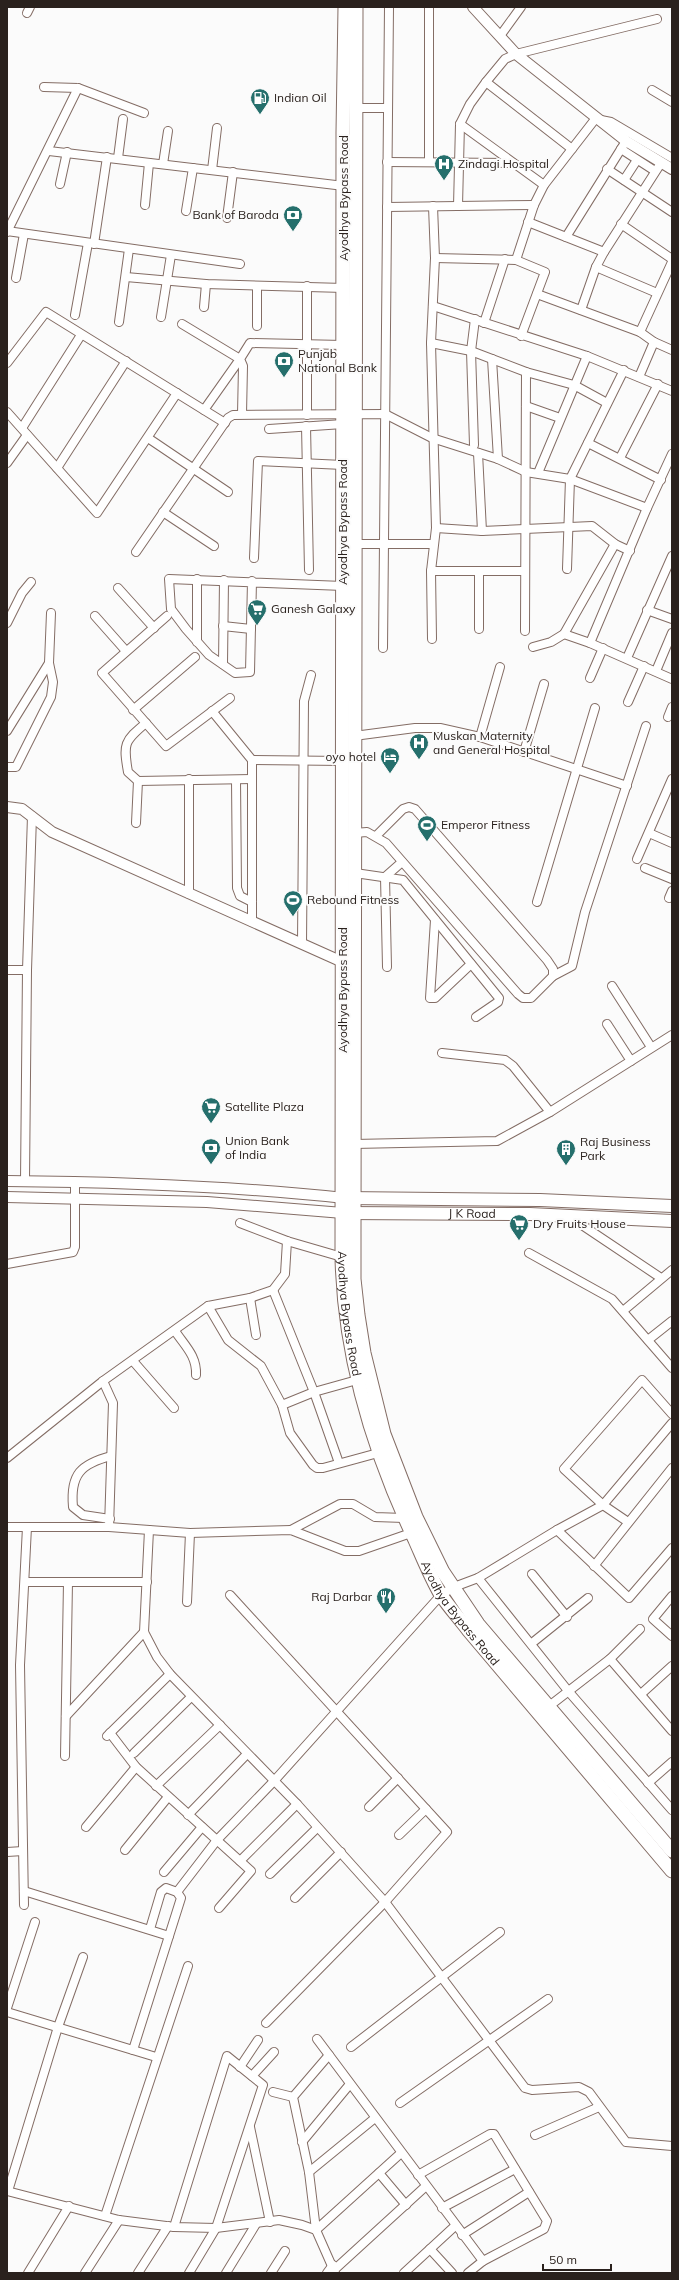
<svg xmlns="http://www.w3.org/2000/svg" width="679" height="2280" font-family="Mulish,sans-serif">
  <rect width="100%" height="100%" fill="#fbfbfb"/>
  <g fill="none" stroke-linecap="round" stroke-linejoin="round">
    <g stroke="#846d65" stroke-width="10">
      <g id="minor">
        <path d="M27,13L30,7"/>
        <path d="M500,36L521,7"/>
        <path d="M486,82L572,149"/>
        <path d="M44,87L78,88L144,113"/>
        <path d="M652,90L672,102"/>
        <path d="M355,108H388"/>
        <path d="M601,120L611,122L672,158"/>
        <path d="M460,124L544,185"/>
        <path d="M621,149L655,171"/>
        <path d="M49,151L344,186"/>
        <path d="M118,158L123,119"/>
        <path d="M387,162L513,163"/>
        <path d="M429,162V7"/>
        <path d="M163,164L168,131"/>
        <path d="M607,169L672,212"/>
        <path d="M212,170L217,128"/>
        <path d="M624,180L637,160"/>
        <path d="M60,184L67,152"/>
        <path d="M145,205L149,163"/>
        <path d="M458,206L460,124L470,104L486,82L505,59L516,54L657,19"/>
        <path d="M387,207L534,205"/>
        <path d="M186,211L193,168"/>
        <path d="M227,218L233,172"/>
        <path d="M528,222L604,252"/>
        <path d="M621,224L672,259"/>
        <path d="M7,231L240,264"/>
        <path d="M7,232L78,88"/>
        <path d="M566,237L626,141"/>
        <path d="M94,244L107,157"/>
        <path d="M435,258L516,260L545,272L521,336"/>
        <path d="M516,260L534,205L544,185L596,118"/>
        <path d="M596,267L657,293"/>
        <path d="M126,277L206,284L344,288"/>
        <path d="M16,278L24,234"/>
        <path d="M307,286V415"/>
        <path d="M537,294L640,332L654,342L672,350"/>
        <path d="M433,306L587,356L672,391"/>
        <path d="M204,307L206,284"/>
        <path d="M581,310L596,267L604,252L661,163"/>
        <path d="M75,315L88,243"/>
        <path d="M161,317L171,255"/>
        <path d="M119,322L129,249"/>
        <path d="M484,323L505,259"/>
        <path d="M182,324L240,359L204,410"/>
        <path d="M257,326V286"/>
        <path d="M640,332L672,262"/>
        <path d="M431,343L471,351L526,372L574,385L607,403"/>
        <path d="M492,359L498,459"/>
        <path d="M7,363L46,312L225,423"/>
        <path d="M639,377L654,342"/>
        <path d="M526,406L560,418"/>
        <path d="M7,412L97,513L177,393"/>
        <path d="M242,414L243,366L240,359L250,343L343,345"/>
        <path d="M306,426L309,570"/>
        <path d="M22,428L81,335"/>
        <path d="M269,429L343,424"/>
        <path d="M148,438L228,492"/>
        <path d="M588,443L661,480"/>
        <path d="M474,445L471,351L475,319"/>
        <path d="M478,453L482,531"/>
        <path d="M620,458L658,384"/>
        <path d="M7,463L27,435"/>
        <path d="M57,468L126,361"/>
        <path d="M538,473L587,356"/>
        <path d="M163,512L214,546"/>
        <path d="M436,528L482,531L592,526L615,544L630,551"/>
        <path d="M352,544H433"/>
        <path d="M136,552L228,418L233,415L385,414L432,438L498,459L526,472L570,479L647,508"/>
        <path d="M254,558L258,461L343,465"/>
        <path d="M567,569L570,479L624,370"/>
        <path d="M431,571H525"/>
        <path d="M479,571V629"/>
        <path d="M197,579V642"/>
        <path d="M252,581L250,672L235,673L209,655L186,629L171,609L169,579L343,586"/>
        <path d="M118,588L154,628"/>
        <path d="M647,610L672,619"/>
        <path d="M95,616L126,651"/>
        <path d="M167,616L102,673L166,746L230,698"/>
        <path d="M7,623L22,593L31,582"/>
        <path d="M223,626L251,629"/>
        <path d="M525,631L526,372"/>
        <path d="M564,634L615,544"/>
        <path d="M432,639L431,571L436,528L431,343L435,258L433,206"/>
        <path d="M590,643L647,508L672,454"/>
        <path d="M533,647L551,642L564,634L590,643L672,679"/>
        <path d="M383,648L389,7"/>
        <path d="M627,658L672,556"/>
        <path d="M223,664L224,580"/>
        <path d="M656,671L672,633"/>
        <path d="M590,678L603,648"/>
        <path d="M628,702L644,666"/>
        <path d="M133,710L195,657"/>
        <path d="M212,711L252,760V922"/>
        <path d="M668,717L672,707"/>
        <path d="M146,723C124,741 123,744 128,772L138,781L252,779"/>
        <path d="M7,731L49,663L51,613"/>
        <path d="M354,736L415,728H440L480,737L627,786"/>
        <path d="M480,737L500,667"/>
        <path d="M524,752L544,684"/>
        <path d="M252,760L343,761"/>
        <path d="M7,767H16L51,697L53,682L49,663"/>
        <path d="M189,779V894"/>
        <path d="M236,780L237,888L240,896L252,902"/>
        <path d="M136,823L138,781"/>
        <path d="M354,833L367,832L386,843L518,994L523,998H531L553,976V969L547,960L415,809L409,807L403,809L376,836"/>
        <path d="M649,833L672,843"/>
        <path d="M637,859L672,779"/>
        <path d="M645,868L672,879"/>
        <path d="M355,873L403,880L499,998L498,1002L476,1017"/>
        <path d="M669,898L672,891"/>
        <path d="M537,902L595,708"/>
        <path d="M435,920L430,998H435L471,964"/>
        <path d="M302,944L304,701L311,675"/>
        <path d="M387,967L385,877L402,862"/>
        <path d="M7,970H27"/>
        <path d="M553,976L572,966L585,912L646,726"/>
        <path d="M612,986L651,1047"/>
        <path d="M607,1024L631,1061"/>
        <path d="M442,1053L505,1060L513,1066L550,1112"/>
        <path d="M354,1144L497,1141L550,1112L672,1035"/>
        <path d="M25,1181L27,970L32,816"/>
        <path d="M570,1217L661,1278"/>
        <path d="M240,1223L287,1241L342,1257"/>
        <path d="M529,1253L612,1299L672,1368"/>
        <path d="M7,1264L73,1252L75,1247V1182"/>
        <path d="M273,1290L314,1392L339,1463"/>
        <path d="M250,1298L256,1335"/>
        <path d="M208,1306L228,1340L261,1366L282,1405L290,1433L313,1465L317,1468H323L378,1453"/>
        <path d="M623,1311L672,1270"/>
        <path d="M175,1331C185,1346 197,1356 196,1375"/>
        <path d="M648,1340L672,1321"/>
        <path d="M133,1361L174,1408"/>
        <path d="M103,1381L113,1403L109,1527"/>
        <path d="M282,1405L314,1392L357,1380"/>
        <path d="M7,1458L103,1381L208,1306L250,1298L273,1290L285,1274L287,1241"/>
        <path d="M110,1519L83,1515L73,1507C70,1474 81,1464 111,1456"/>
        <path d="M628,1522L603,1505L564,1469L642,1380L672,1414"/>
        <path d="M7,1527H109L190,1533L291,1530L345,1551H359L411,1533"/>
        <path d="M149,1530L144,1632L157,1657L170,1674L297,1804L385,1902L525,2088L532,2090L579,2087L589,2092L626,2142L672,2146"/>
        <path d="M291,1530L340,1504H353L375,1517L404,1518"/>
        <path d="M557,1530L629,1598L672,1548"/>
        <path d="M594,1566L672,1468"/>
        <path d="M532,1574L567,1617"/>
        <path d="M478,1578L569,1692L672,1810"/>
        <path d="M25,1582H147"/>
        <path d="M230,1595L447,1832L385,1902L266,2023"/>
        <path d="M672,1596L653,1619L672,1636"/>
        <path d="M187,1602L190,1533"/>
        <path d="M532,1643L588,1598"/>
        <path d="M610,1659L672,1731"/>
        <path d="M641,1694L672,1666"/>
        <path d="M548,1707L610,1659L640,1629"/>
        <path d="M66,1716L144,1632"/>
        <path d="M110,1733L136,1767L251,1871L219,1908"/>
        <path d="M107,1736L170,1674"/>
        <path d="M134,1753L191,1697"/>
        <path d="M65,1756L68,1582"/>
        <path d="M648,1783L672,1762"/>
        <path d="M156,1786L220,1725"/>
        <path d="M369,1807L398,1778"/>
        <path d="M188,1815L247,1754"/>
        <path d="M86,1827L136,1767"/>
        <path d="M399,1835L426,1809"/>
        <path d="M125,1850L168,1797"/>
        <path d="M7,1852L23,1851"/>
        <path d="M240,1861L297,1804"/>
        <path d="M164,1872L202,1827"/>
        <path d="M270,1874L317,1828"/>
        <path d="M24,1891L169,1936"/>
        <path d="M177,1892L217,1840L274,1781L441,1595L454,1587L478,1578L557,1530L603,1505L672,1423"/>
        <path d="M295,1898L341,1852"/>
        <path d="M24,1905L20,1665L27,1527"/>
        <path d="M7,2008L35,1922"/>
        <path d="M7,2012L156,2057"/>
        <path d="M317,2039L483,2261"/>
        <path d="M351,2047L500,1932"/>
        <path d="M133,2050L181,1898L177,1892L166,1888L161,1892L150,1929"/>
        <path d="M240,2067L258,2040"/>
        <path d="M252,2076L274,2052"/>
        <path d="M273,2092L293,2097"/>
        <path d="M400,2103L548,1999"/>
        <path d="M250,2127L270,2222"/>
        <path d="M535,2135L599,2107"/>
        <path d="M302,2142L350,2084"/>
        <path d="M309,2172L375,2118"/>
        <path d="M379,2173L406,2205"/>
        <path d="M418,2175L490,2134H494L547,2221L544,2229L483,2261L468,2273"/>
        <path d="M7,2191L119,2220L174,2227L216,2228L279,2220L302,2225L316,2230L335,2273"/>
        <path d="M8,2191L58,2027L83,1957"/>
        <path d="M442,2208L515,2169"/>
        <path d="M105,2216L188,1966"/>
        <path d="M174,2227L227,2056L263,2085L216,2228L189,2273"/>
        <path d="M316,2230L309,2172L293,2097L329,2055"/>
        <path d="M316,2230L401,2153"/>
        <path d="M462,2235L529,2192"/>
        <path d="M430,2249L452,2273"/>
        <path d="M334,2270L426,2186"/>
        <path d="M28,2273L69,2206"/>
        <path d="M85,2273L119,2220"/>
        <path d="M138,2273L168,2226"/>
        <path d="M226,2273L256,2224"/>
        <path d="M271,2273L285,2251"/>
        <path d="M327,2273L333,2265"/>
        <path d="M404,2273L455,2226"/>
      </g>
    </g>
    <g stroke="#846d65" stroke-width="12">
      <g id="tertiary">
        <path d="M473,7L516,54L626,141L672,169"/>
        <path d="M7,807L22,809L52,832L347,964"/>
        <path d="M7,1181C119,1182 232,1186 344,1198"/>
        <path d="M7,1197L207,1202L343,1213"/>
      </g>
    </g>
    <g stroke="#846d65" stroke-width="14">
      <g id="secondary">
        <path d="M345,1198L540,1200L672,1206"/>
        <path id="s1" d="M345,1213L530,1214L672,1221"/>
      </g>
    </g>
    <g stroke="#846d65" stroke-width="15">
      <g id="primary">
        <path id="s2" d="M345,7L343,132L342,1257C344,1356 373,1451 415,1540C423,1558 431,1578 441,1595C449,1607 460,1619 469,1631L672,1871"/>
        <path d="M356,7L354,1234V1279L358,1315L364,1353L384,1434L416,1517L443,1572L478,1624L672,1851"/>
      </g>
    </g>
    <use href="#minor" stroke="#fff" stroke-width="8"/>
    <use href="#tertiary" stroke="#fff" stroke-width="10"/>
    <use href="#secondary" stroke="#fff" stroke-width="12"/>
    <use href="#primary" stroke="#fff" stroke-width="13"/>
  </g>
  <defs>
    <g id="fuel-pin" transform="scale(1)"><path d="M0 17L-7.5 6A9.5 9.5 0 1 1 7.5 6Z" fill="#256f6c" stroke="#fbfbfb"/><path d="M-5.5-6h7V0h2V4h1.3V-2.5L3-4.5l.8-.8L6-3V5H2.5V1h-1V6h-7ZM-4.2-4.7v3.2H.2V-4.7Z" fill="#fff"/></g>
    <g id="hospital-pin" transform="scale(1)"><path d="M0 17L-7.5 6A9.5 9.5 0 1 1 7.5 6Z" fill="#256f6c" stroke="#fbfbfb"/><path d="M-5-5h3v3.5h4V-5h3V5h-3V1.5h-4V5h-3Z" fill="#fff"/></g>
    <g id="bank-pin" transform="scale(1)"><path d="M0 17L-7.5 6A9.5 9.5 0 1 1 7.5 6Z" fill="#256f6c" stroke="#fbfbfb"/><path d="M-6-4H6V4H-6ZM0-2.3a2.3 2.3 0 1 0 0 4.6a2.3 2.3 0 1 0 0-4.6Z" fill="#fff"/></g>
    <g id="supermarket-pin" transform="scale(1)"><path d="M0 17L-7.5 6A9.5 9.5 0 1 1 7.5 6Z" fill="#256f6c" stroke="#fbfbfb"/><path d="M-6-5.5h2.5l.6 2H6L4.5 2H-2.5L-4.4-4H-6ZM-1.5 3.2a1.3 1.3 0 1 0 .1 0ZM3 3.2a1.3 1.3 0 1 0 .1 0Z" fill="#fff"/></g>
    <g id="hotel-pin" transform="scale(1)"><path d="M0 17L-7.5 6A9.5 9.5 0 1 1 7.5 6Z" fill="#256f6c" stroke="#fbfbfb"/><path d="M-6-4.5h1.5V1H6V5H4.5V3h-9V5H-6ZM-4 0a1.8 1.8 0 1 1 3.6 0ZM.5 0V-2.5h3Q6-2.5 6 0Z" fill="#fff"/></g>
    <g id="stadium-pin" transform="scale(1)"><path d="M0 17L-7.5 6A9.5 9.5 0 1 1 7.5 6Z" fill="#256f6c" stroke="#fbfbfb"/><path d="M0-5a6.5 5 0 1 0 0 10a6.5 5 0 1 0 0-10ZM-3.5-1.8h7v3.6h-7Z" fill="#fff"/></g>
    <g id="building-pin" transform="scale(1)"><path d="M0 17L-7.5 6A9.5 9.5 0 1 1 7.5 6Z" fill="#256f6c" stroke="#fbfbfb"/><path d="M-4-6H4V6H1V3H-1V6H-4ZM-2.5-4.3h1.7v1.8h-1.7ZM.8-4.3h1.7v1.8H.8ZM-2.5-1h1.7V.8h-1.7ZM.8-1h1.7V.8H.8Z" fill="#fff"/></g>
    <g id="restaurant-pin" transform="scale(1)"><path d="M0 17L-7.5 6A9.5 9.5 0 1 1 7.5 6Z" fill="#256f6c" stroke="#fbfbfb"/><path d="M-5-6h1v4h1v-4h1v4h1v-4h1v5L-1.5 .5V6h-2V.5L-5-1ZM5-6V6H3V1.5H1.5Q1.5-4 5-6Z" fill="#fff"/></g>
  </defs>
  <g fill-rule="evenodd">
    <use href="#fuel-pin" x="260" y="98"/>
    <use href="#hospital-pin" x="444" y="164"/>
    <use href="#bank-pin" x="293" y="215"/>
    <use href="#bank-pin" x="284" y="361"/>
    <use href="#supermarket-pin" x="257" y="609"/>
    <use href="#hospital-pin" x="419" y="743"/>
    <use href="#hotel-pin" x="390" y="757"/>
    <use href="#stadium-pin" x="427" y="825"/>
    <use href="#stadium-pin" x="293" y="900"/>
    <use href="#supermarket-pin" x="211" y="1107"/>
    <use href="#bank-pin" x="211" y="1148"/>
    <use href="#building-pin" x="566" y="1149"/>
    <use href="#supermarket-pin" x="519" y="1224"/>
    <use href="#restaurant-pin" x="386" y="1597"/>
  </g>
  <g text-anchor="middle" stroke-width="4" stroke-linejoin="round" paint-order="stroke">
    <g font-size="12" fill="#2a211d" stroke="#fbfbfb" text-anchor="start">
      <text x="274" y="102">Indian Oil</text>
      <text x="458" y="168">Zindagi Hospital</text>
      <text x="279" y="219" text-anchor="end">Bank of Baroda</text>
      <text x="298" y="358">Punjab<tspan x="298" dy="14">National Bank</tspan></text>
      <text x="271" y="613">Ganesh Galaxy</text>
      <text x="433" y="740">Muskan Maternity<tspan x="433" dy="14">and General Hospital</tspan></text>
      <text x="376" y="761" text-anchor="end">oyo hotel</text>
      <text x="441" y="829">Emperor Fitness</text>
      <text x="307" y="904">Rebound Fitness</text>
      <text x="225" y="1111">Satellite Plaza</text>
      <text x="225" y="1145">Union Bank<tspan x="225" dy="14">of India</tspan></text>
      <text x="580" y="1146">Raj Business<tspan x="580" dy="14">Park</tspan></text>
      <text x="533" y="1228">Dry Fruits House</text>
      <text x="372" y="1601" text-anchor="end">Raj Darbar</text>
    </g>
    <g font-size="12" fill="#2a211d" stroke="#fbfbfb">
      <text transform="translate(344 198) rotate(-90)" y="4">Ayodhya Bypass Road</text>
      <text transform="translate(343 522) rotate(-90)" y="4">Ayodhya Bypass Road</text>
      <text transform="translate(343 990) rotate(-90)" y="4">Ayodhya Bypass Road</text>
      <text dy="4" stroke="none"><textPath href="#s1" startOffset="127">J K Road</textPath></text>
      <text dy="4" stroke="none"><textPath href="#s2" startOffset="1307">Ayodhya Bypass Road</textPath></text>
      <text dy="4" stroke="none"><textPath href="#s2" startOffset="1631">Ayodhya Bypass Road</textPath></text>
    </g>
  </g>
  <rect width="679" height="2280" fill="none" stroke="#2a211d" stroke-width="16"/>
  <path d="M543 2264v6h68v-6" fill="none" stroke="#2a211d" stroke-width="2"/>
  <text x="549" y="2264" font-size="12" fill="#2a211d" stroke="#fbfbfb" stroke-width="3" paint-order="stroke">50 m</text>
</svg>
